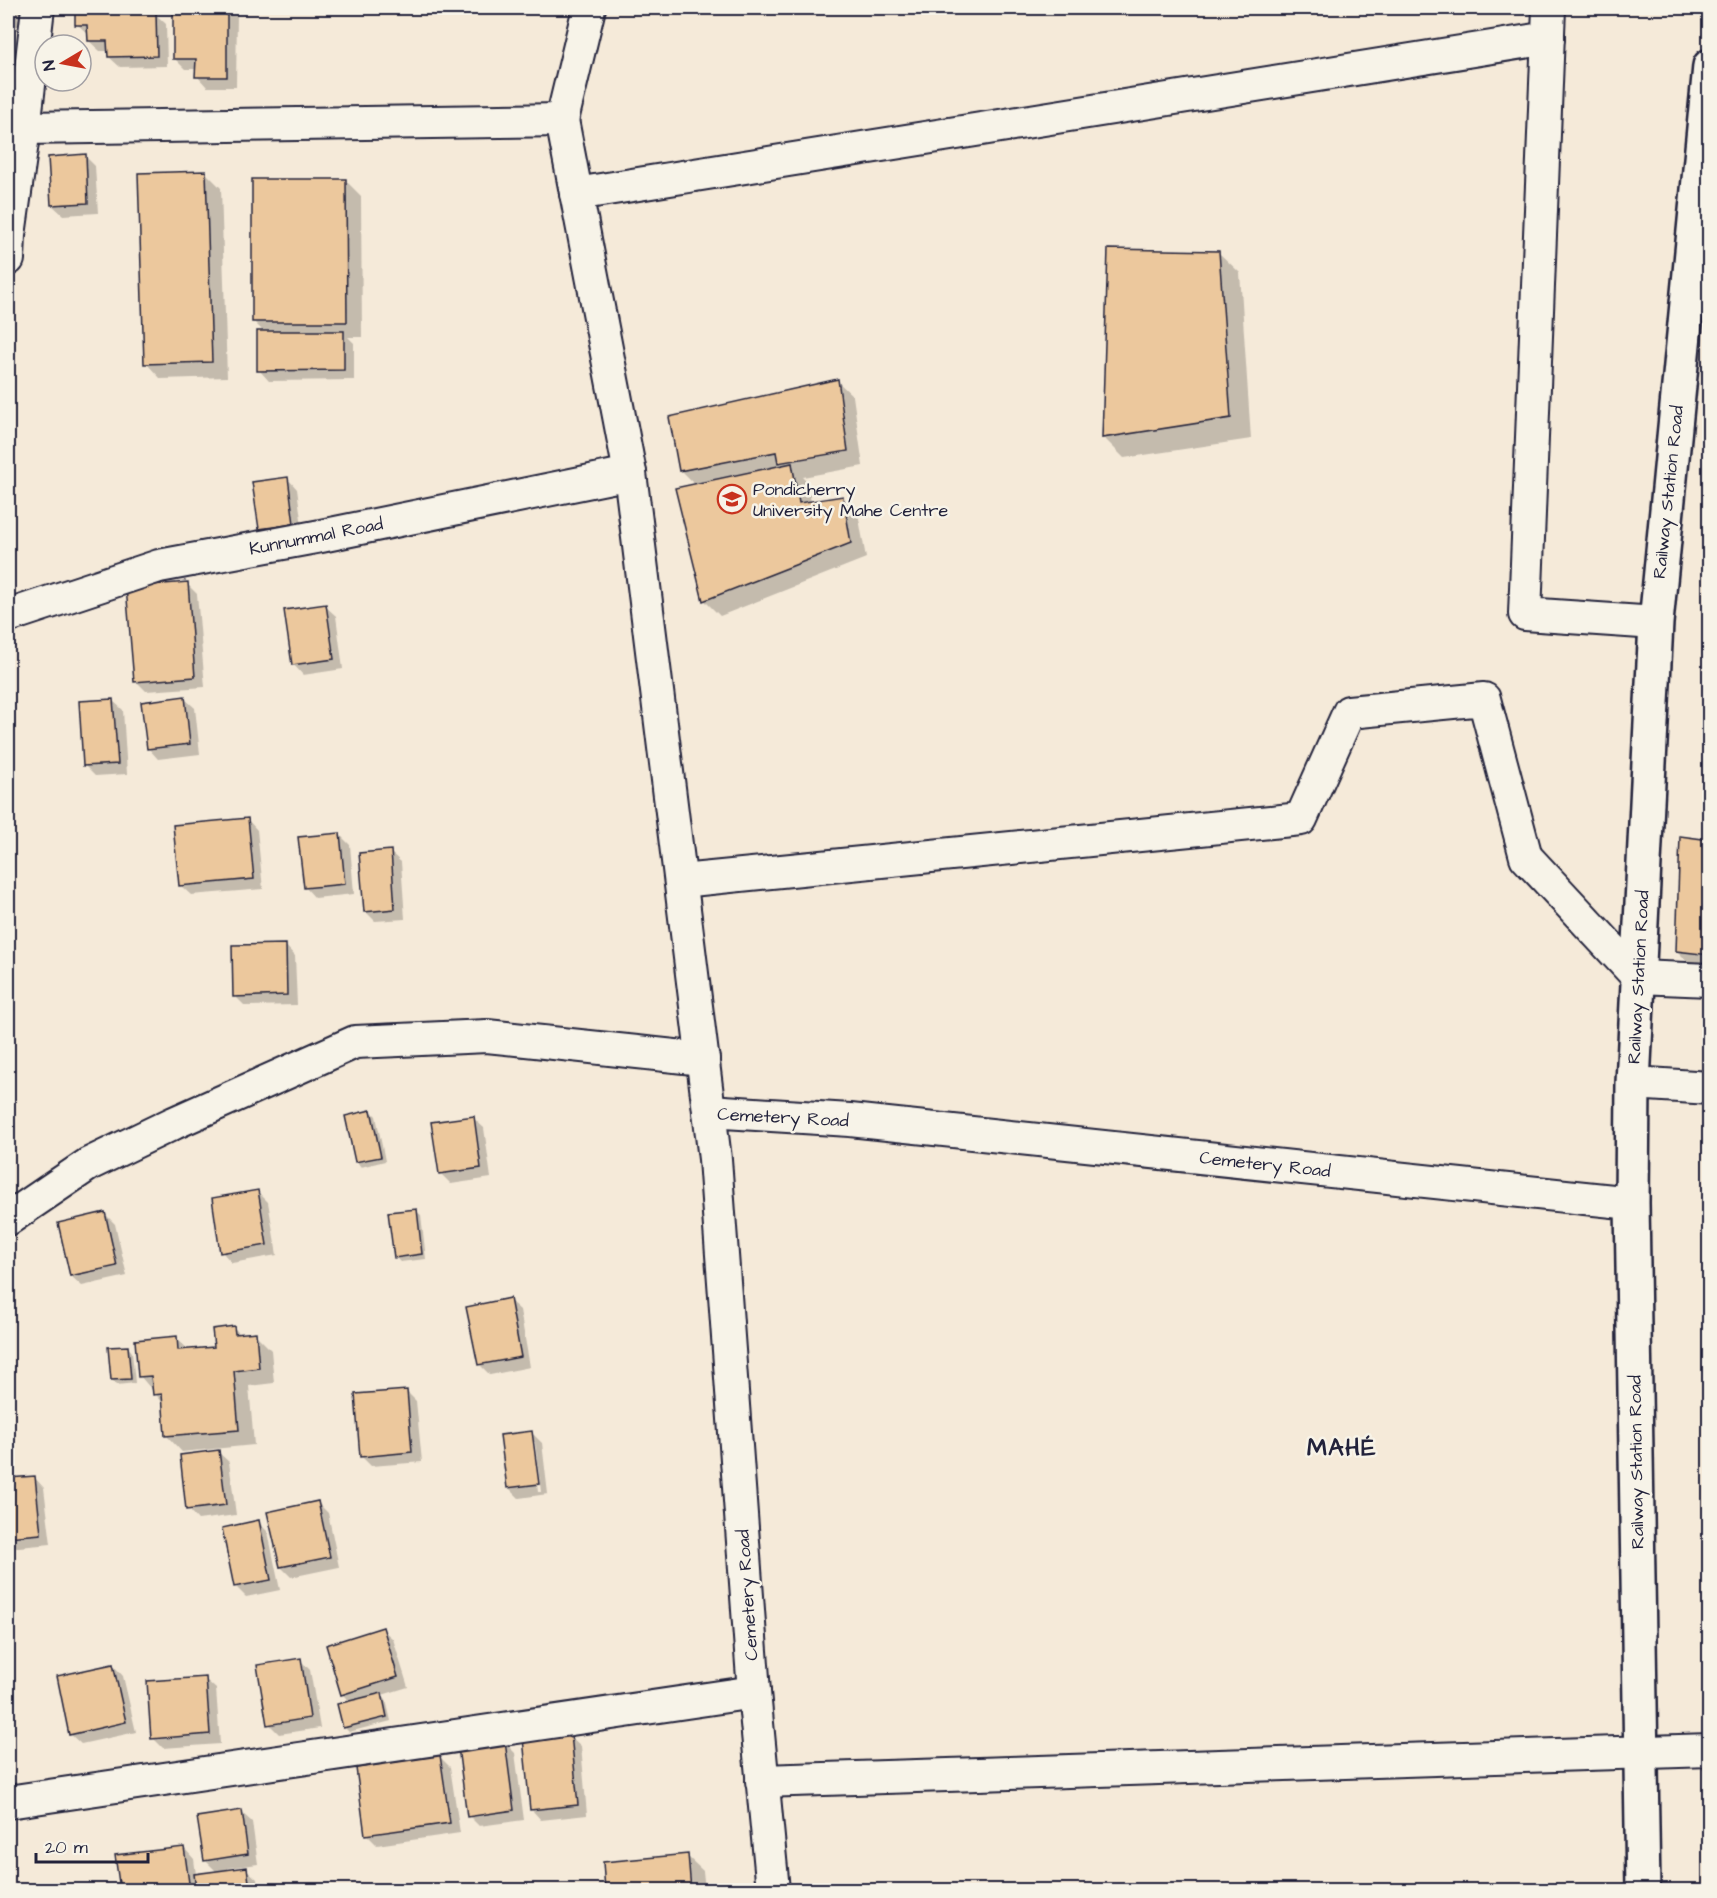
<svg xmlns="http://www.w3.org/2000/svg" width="1717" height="1898" font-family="'Architects Daughter',sans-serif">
  <rect width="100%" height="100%" fill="#f5ead9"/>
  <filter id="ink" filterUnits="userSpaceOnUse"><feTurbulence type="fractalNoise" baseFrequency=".0167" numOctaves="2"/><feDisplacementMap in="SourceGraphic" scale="12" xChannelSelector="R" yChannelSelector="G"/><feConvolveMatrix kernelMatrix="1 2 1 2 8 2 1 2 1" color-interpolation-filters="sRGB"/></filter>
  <g filter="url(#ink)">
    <g fill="#0003" fill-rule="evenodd">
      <path d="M8,8H44L46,23L8,27Z"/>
      <path d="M76,8H154V13L166,24L167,66L120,67L109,57V51H100L89,41V35L77,24Z"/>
      <path d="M175,8H231L237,13L236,87H207L197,76V69H185L174,58Z"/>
      <path d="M85,156L95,166L98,213L63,215L52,205Z"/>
      <path d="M205,172L221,188L227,377L161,379L146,363Z"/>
      <path d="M345,180L361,196L362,337H348L354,343V380L269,381L259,370L265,333L254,322Z"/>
      <path d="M1219,253L1240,273L1251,439L1124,458L1103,437Z"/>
      <path d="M837,381L853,396L863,466L803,477L807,481L811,502L842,497L858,513L866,558L720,616L704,600L696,485L681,470Z"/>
      <path d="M287,478L297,489L303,534L270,538L260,528Z"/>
      <path d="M187,584L197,594L205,687L146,691L136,681Z"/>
      <path d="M325,606L336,616L343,669L303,675L293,664Z"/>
      <path d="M8,651L11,690H8Z"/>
      <path d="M184,698L195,708L200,754L158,759L148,748Z"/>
      <path d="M112,700L123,710L127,774L95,776L85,766Z"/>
      <path d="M247,819L257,830L263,889L191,895L180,885Z"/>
      <path d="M340,835L350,845L354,894L315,898L305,887Z"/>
      <path d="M1710,841V968L1693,967L1677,951Z"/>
      <path d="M390,852L401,862L405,919L375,921L365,911Z"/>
      <path d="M285,945L295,956L297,1005L245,1006L235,996Z"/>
      <path d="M371,1111L376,1116L385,1161L361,1167L357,1162L347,1117Z"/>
      <path d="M473,1118L484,1128L491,1178L451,1184L440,1173Z"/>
      <path d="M258,1192L268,1202L277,1255L232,1263L222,1252Z"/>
      <path d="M416,1211L421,1215L426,1259L400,1262L395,1257Z"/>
      <path d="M105,1214L115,1224L127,1276L82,1286L71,1276Z"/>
      <path d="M509,1300L520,1310L530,1367L490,1375L479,1364Z"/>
      <path d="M234,1328L241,1335L255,1334L271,1350L274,1383L249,1386L254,1445L182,1452L167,1436L164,1404L140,1376L176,1338L189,1350L216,1348Z"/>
      <path d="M128,1347L132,1352L135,1383L117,1385L112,1380Z"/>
      <path d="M406,1391L416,1401L422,1462L371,1466L361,1456Z"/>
      <path d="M531,1432L542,1443L548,1494L519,1498L508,1487ZM532,1442H535L541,1492H538Z"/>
      <path d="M218,1452L229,1462L236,1515L198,1520L188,1509Z"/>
      <path d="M34,1477L44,1488L51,1544L8,1548V1480Z"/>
      <path d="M318,1503L328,1513L339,1567L291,1577L281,1567Z"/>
      <path d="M258,1522L268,1532L280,1590L246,1597L236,1587Z"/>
      <path d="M382,1629L393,1639L408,1687L382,1695L386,1700L391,1721L349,1732L344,1727L350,1702L342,1694Z"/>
      <path d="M300,1660L310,1670L320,1728L279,1734L269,1724Z"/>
      <path d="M113,1665L123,1676L136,1732L81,1744L70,1734Z"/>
      <path d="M205,1679L216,1689L220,1744L163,1748L153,1738Z"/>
      <path d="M570,1736L581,1746L587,1815L541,1820L531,1809Z"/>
      <path d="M504,1742L515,1753L524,1820L479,1826L469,1816Z"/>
      <path d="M440,1757L450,1767L460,1833L377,1845L367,1835Z"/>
      <path d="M241,1812L252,1822L258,1864L228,1868L229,1871L246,1869L257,1879L258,1890H121L117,1856L184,1848L194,1859L196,1875L218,1873L205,1860Z"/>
      <path d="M687,1856L703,1871L705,1890H607L604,1864Z"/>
    </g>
    <g fill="#ecc89d" stroke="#22223b" stroke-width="1.5">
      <path d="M75,8H144V12H156L157,56L108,57L107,41H88L87,25H75Z"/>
      <path d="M173,8H227V77H195L196,59H173Z"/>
      <path d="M86,154L88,203L51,205L48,157Z"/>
      <path d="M206,171L212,362L144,364L138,173Z"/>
      <path d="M252,179H346L347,322H252Z"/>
      <path d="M1108,249L1219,251L1231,418L1102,438Z"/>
      <path d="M257,331H344V370L257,371Z"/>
      <path d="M838,379L848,451L778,463L776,452L679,471L669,417Z"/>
      <path d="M792,463L799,503L843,496L851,543L703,601L675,488Z"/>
      <path d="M288,477L294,524L259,529L252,482Z"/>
      <path d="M188,582L195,677L134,682L126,587Z"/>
      <path d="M326,604L334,659L292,665L284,610Z"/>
      <path d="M185,696L190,744L147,749L141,702Z"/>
      <path d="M113,699L118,764L83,766L79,701Z"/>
      <path d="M248,818L254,879L179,886L173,825Z"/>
      <path d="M340,833L345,884L304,888L298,837Z"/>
      <path d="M1680,836L1710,840V955L1676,951Z"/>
      <path d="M391,850L395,909L364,912L359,853Z"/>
      <path d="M286,944L287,995L233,997L232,945Z"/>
      <path d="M371,1110L381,1157L355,1162L345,1116Z"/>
      <path d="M474,1116L481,1168L439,1174L431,1122Z"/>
      <path d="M258,1190L267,1245L220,1253L212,1198Z"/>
      <path d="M417,1209L422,1254L394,1258L388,1212Z"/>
      <path d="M105,1212L117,1266L70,1276L58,1223Z"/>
      <path d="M510,1298L521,1357L478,1365L466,1307Z"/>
      <path d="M234,1326L235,1334L256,1332L259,1368L234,1371L239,1430L165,1436L162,1394L153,1395L151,1376L138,1377L135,1340L177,1336L178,1350L214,1347L212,1329Z"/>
      <path d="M128,1346L131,1379L111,1380L108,1347Z"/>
      <path d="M407,1390L412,1452L360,1457L355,1394Z"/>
      <path d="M532,1431L539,1484L507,1488L500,1435Z"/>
      <path d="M219,1450L226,1505L186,1510L180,1455Z"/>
      <path d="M35,1476L41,1534L8,1537V1478Z"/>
      <path d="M318,1501L330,1557L280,1567L267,1512Z"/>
      <path d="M259,1520L271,1580L234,1587L222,1528Z"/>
      <path d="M383,1627L398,1677L341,1695L326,1645Z"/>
      <path d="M301,1658L310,1718L267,1725L257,1665Z"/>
      <path d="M113,1664L126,1722L69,1735L57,1676Z"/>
      <path d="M206,1677L210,1734L151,1739L147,1681Z"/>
      <path d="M382,1693L387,1717L343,1728L337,1704Z"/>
      <path d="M571,1734L578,1805L530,1810L523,1738Z"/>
      <path d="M505,1741L514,1810L467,1817L458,1747Z"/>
      <path d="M440,1755L450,1823L365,1835L356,1768Z"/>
      <path d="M242,1810L248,1854L204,1861L197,1817Z"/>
      <path d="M184,1847L190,1890H120L115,1855Z"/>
      <path d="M688,1854L691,1890H605L603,1862Z"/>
      <path d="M247,1867L250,1890H196L194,1874Z"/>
    </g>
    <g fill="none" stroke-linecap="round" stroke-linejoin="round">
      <g stroke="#22223b" stroke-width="36">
        <g id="minor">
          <path d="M38,8L24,128L562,120L630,473L709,1111"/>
          <path d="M1549,8L1525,614L1656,623"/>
          <path d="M562,120L589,8"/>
          <path d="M576,194L1548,38"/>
          <path d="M8,259L9,235L24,128"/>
          <path d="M8,616L159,566L321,536L630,473"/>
          <path d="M681,881L1301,819L1349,712L1484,699L1526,857L1638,977L1710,980"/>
          <path d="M1633,1083L1710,1088"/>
          <path d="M8,1219L89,1164L174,1123L355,1042L487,1036L703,1059"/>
          <path d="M762,1781L1710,1750"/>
          <path d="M8,1802L754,1692"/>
          <path d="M773,1890L754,1692L715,1159L709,1111L850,1120L1632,1203"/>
        </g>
      </g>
      <g stroke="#22223b" stroke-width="38">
        <path id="tertiary" d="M1643,1890L1632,1203L1633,1083L1656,623L1710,66"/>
      </g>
      <use href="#minor" stroke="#f7f3e8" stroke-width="32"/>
      <use href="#tertiary" stroke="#f7f3e8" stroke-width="33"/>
    </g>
  </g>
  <defs>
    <g id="university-ring" transform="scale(1.5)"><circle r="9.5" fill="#f7f3e8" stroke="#c8321e" stroke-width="1.5"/><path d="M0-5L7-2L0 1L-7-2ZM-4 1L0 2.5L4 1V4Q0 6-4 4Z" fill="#c8321e"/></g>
  </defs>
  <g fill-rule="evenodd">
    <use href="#university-ring" x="732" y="499"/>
  </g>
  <g text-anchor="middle" stroke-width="5" stroke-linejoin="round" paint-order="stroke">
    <g font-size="18" fill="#22223b" stroke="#f7f3e8" text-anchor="start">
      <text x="753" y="495">Pondicherry<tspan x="753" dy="21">University Mahe Centre</tspan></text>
    </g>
    <g font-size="18" fill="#22223b" stroke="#f7f3e8">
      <text transform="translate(1668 492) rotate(-84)" y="6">Railway Station Road</text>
      <text transform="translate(316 536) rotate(-11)" y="6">Kunnummal Road</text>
      <text transform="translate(1638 977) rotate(-87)" y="6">Railway Station Road</text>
      <text transform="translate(783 1117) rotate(3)" y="6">Cemetery Road</text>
      <text transform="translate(1265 1164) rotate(6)" y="6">Cemetery Road</text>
      <text transform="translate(1636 1462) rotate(-91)" y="6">Railway Station Road</text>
      <text transform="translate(747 1595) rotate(-94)" y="6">Cemetery Road</text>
    </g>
    <g font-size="24" font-weight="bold" letter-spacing="1.5" fill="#22223b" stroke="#f7f3e8">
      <text x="1342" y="1455">MAHÉ</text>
    </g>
  </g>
  <rect width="1717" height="1898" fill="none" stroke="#f7f3e8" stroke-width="30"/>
  <rect x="15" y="15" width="1687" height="1868" fill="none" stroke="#22223b" stroke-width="2" filter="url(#ink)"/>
  <g transform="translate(63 63) rotate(260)"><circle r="28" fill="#f7f3e8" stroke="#a29fa3" stroke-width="1.5"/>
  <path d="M0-4.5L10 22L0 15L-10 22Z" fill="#c8321e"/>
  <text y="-9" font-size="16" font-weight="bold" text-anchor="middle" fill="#22223b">N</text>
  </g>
  <path d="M36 1853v9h112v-9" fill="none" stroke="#22223b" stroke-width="3"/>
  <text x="45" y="1853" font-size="18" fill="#22223b" stroke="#f7f3e8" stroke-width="4.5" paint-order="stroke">20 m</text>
</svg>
